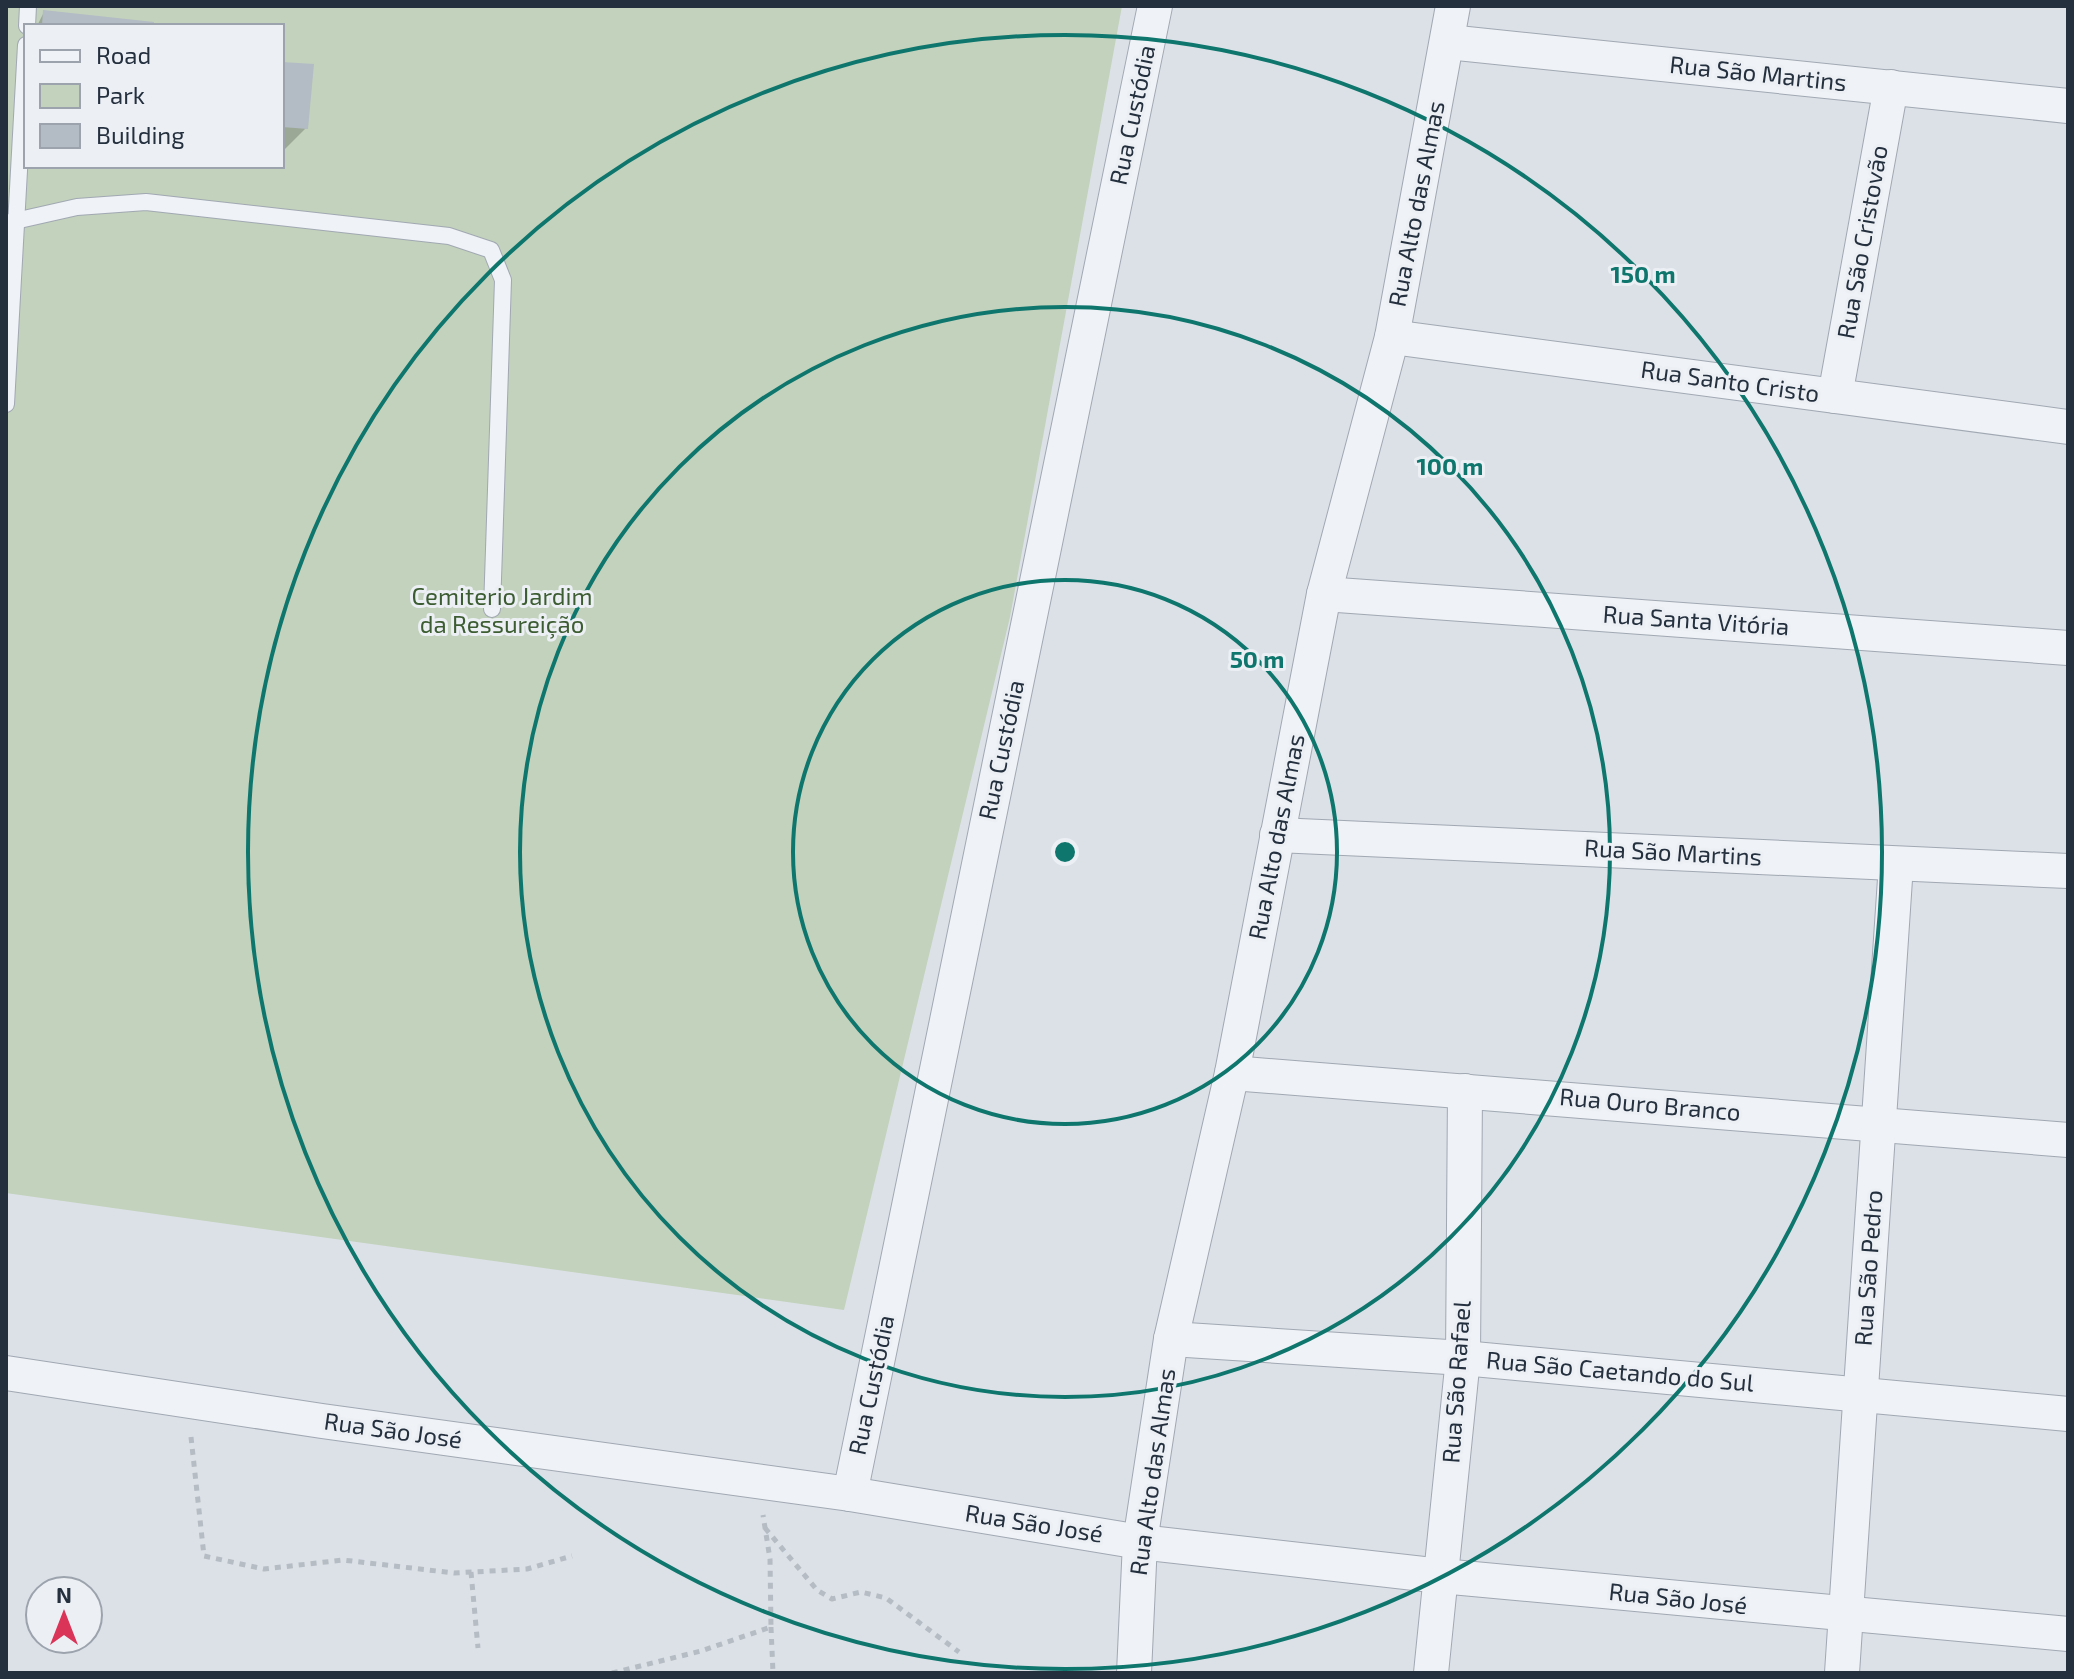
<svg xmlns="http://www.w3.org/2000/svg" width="2074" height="1679" font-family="'Exo 2',sans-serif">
  <rect width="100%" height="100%" fill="#dce1e8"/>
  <path fill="#c3d2bc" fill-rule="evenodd" d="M6,6H1122L1010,617L844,1310L6,1193ZM26,26H282V166H26Z"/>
  <g fill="#0003">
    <path d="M44,12L152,26H37Z"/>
    <path d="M282,64L306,128L284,150L282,149Z"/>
  </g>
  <g fill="#b3bbc5">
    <path d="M43,10L154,22V26H42Z"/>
    <path d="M282,62L314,64L308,129L282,127Z"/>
  </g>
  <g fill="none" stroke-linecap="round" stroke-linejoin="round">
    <g stroke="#a1a8b2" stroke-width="18">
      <g id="lane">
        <path d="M27,26L28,6"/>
        <path d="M6,223L77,207L146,202L449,236L491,250L503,280L492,609"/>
        <path d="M6,404L26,45"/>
      </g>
    </g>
    <g stroke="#a1a8b2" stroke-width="36">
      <g id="street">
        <path d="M1448,42L2068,106"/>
        <path d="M1392,337L2068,427"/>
        <path d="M1835,396L1891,87"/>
        <path d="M1324,594L2068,648"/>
        <path d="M1277,835L2068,871"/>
        <path d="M1232,1073L2068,1140"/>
        <path d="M1171,1339L1463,1358L2068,1414"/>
        <path d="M6,1373L322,1421L850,1494L1140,1542L1441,1576L2068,1634"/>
        <path d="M850,1494L1155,6"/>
        <path d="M1134,1673L1140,1542L1171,1339L1232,1073L1324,594L1392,337L1453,6"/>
        <path d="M1431,1673L1463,1358L1465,1091"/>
        <path d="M1842,1673L1896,864"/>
      </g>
    </g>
    <g stroke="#b6bcc3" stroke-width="5" stroke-dasharray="6 6" stroke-linecap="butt">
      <path d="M191,1437L204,1556L264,1569L343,1560L454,1573L527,1569L572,1556"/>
      <path d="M765,1528L817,1590L832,1599L861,1592L886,1598L959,1652"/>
      <path d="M471,1572L478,1648"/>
      <path d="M771,1627L773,1673"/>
      <path d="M612,1673L701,1651L771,1627L770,1559L763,1515"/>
    </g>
    <use href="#lane" stroke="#eff2f6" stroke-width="16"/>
    <use href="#street" stroke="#eff2f6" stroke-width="34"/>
  </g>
  <g fill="none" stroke="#0f766e" stroke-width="4">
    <circle cx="1065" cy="852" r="272"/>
    <circle cx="1065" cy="852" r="545"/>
    <circle cx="1065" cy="852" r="817"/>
  </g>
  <g text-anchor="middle" stroke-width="6" stroke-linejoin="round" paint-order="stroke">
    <g font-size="24" fill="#25303f" stroke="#ecf0f5">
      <text transform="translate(1758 74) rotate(6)" y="8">Rua São Martins</text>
      <text transform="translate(1133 115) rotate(-78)" y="8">Rua Custódia</text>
      <text transform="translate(1417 204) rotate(-79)" y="8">Rua Alto das Almas</text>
      <text transform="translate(1863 242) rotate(-80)" y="8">Rua São Cristovão</text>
      <text transform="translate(1730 382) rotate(8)" y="8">Rua Santo Cristo</text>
      <text transform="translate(1696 621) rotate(4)" y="8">Rua Santa Vitória</text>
      <text transform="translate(1002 750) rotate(-78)" y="8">Rua Custódia</text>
      <text transform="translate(1277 837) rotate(-79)" y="8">Rua Alto das Almas</text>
      <text transform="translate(1673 853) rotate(3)" y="8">Rua São Martins</text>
      <text transform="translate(1650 1105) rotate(5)" y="8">Rua Ouro Branco</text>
      <text transform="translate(1869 1268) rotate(-86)" y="8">Rua São Pedro</text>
      <text transform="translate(1620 1372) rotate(5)" y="8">Rua São Caetando do Sul</text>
      <text transform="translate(1457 1382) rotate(-86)" y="8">Rua São Rafael</text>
      <text transform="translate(872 1385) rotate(-78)" y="8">Rua Custódia</text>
      <text transform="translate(393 1431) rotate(8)" y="8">Rua São José</text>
      <text transform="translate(1153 1472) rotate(-82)" y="8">Rua Alto das Almas</text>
      <text transform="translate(1034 1524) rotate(9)" y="8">Rua São José</text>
      <text transform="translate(1678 1599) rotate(6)" y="8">Rua São José</text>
    </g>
    <g font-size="24" fill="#3c5c31" stroke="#ecf0f5">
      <text x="502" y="605">Cemiterio Jardim<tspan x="502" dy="28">da Ressureição</tspan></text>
    </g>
  </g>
  <circle cx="1065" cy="852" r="12" fill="#0f766e" stroke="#ecf0f5" stroke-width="4"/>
  <g font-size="24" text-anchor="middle" font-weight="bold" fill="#0f766e" stroke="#ecf0f5" stroke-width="6" stroke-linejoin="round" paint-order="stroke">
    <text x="1643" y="283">150 m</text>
    <text x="1450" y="475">100 m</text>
    <text x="1257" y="668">50 m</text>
  </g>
  <rect width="2074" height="1679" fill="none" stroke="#25303f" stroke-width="16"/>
  <rect x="24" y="24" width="260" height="144" fill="#ecf0f5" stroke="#9ca3ac" stroke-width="2"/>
  <rect x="40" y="50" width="40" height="12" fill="#eff2f6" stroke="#9ca3ac" stroke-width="2"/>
  <text x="96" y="64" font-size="24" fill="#25303f">Road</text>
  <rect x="40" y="84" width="40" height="24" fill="#c3d2bc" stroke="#9ca3ac" stroke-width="2"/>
  <text x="96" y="104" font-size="24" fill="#25303f">Park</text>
  <rect x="40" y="124" width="40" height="24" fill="#b3bbc5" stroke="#9ca3ac" stroke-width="2"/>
  <text x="96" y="144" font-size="24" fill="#25303f">Building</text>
  <g transform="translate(64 1615)"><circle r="38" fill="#ecf0f5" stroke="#9ca3ac" stroke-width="2"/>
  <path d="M0-6L14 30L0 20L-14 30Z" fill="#da3458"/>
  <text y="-12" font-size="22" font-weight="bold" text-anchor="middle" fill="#25303f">N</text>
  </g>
</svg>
